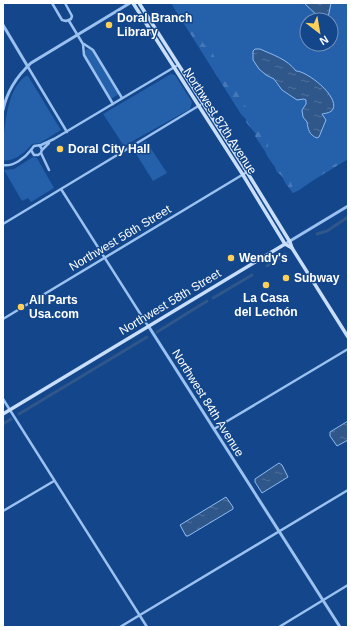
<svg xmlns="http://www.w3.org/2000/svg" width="351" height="630" font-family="Arial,sans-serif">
  <defs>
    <pattern id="forest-firs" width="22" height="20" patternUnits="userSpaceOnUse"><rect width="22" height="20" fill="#2560aa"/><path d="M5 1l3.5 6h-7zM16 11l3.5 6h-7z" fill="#4678b7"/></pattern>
    <pattern id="water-ripples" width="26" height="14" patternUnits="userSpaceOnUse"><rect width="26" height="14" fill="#30578a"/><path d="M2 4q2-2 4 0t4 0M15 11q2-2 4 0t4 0" fill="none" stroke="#4f709c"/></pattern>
  </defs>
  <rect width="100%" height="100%" fill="#13468b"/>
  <g fill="#2560aa" fill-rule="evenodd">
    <path d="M171,3H348V159L312,181L299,190L293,193L286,184L282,176L277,172L275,167L268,157L265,151L255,136L256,134L246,122V119L241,114ZM307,20H331V44H307Z"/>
    <path d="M87,49L92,50L119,94L111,99L85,55V51Z"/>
    <path d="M171,74L175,75L192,102L190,109L124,146L103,114Z"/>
    <path d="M26,76H28L61,130L40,143L32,144C27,151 13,163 3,160C3,138 5,89 26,76Z"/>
    <path d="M146,141L167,173L153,181L133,149Z"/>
    <path d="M33,157L37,158L54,188L31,202L28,198L22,201L4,170L14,169Z"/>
  </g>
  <path fill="url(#forest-firs)" d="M171,3H175L197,33L203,38V43L212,52L218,64L235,88L255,123L268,140V149L280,164L281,169L289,177L293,188L295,189L348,156V159L312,181L299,190L293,193L286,184L282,176L277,172L275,167L268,157L265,151L255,136L256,134L246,122V119L241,114Z"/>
  <g fill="url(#water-ripples)" stroke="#8cbbf4">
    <path d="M304,3H331L328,18L325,20L321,19Z"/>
    <path d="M255,49H260C273,55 287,59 296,71C307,71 339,96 333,109C331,113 326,113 322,114L326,120L319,137L317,138C309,135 308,129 307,122L303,117L302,110L306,104V100L304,99L297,100L282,90L274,79L266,75L259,69L253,60V51Z"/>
    <path d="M348,421V440L337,446L330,436V432Z"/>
    <path d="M279,463L282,465L288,477L262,493L255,482V479Z"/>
    <path d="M226,497L233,507V509L188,536H186L180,525Z"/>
  </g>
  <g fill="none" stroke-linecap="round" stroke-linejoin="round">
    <g stroke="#30578a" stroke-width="3">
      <path d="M317,234L327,231L348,217"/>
      <path d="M267,266L285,254"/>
      <path d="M213,298L252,275"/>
      <path d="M157,332L207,301"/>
      <path d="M19,414L147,337"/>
      <path d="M3,424L11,419"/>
    </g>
    <g stroke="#9ac1f0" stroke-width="2.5">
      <path d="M52,3L62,20L66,21L71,19L72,16L65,3"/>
      <path d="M69,21L83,44L84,55L113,104"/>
      <path d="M84,44L93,50L122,98"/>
      <path d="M28,67L67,132"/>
      <path d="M39,145L42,149L41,153L38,155H34L31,150L34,146L41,145L54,139L178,65"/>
      <path d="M42,150L49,143"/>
      <path d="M41,153L49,170"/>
      <path d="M3,165C13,167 25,158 31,150"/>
      <path d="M61,189L148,326"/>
      <path d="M3,224L200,105"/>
      <path d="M3,319L247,172"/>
      <path d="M3,399L147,627"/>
      <path d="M214,429L348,349"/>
      <path d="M3,511L54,481"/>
      <path d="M120,627L348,490"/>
      <path d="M279,627L348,585"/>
    </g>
    <g stroke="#9ac1f0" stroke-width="3">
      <path d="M3,25L28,67"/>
      <path d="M3,110C7,91 17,76 31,63L130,3"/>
      <path d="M285,244L348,206"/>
      <path d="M149,327L340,627"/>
    </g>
    <g stroke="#c8defb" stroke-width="3.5">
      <path d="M133,3L243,175L285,244L292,248"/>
      <path d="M139,3L247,172L290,242L292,248L348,337"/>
      <path d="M3,414L285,244"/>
    </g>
  </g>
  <g fill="#ffd059" stroke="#13468b" stroke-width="1.5">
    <circle cx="109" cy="25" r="4"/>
    <circle cx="60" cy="149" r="4"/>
    <circle cx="231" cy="258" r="4"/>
    <circle cx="286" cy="278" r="4"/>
    <circle cx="266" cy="285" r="4"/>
    <circle cx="21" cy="307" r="4"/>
  </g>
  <g text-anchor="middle" stroke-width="3" stroke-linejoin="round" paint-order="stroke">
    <g font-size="12" font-weight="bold" fill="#fff" stroke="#13468b" text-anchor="start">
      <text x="117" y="22">Doral Branch<tspan x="117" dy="14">Library</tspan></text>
      <text x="68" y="153">Doral City Hall</text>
      <text x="239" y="262">Wendy's</text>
      <text x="294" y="282">Subway</text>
      <text x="266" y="302" text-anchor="middle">La Casa<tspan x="266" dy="14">del Lechón</tspan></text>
      <text x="29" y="304">All Parts<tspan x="29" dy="14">Usa.com</tspan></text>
    </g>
    <g font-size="12" fill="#fff" stroke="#13468b">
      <text transform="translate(220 121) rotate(57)" y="4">Northwest 87th Avenue</text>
      <text transform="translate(120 238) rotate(-31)" y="4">Northwest 56th Street</text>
      <text transform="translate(170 302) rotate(-31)" y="4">Northwest 58th Street</text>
      <text transform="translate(208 403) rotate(58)" y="4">Northwest 84th Avenue</text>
    </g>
  </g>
  <rect width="351" height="630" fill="none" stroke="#ffffff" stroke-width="8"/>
  <g transform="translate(319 32) rotate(149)"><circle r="19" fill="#13468b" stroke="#7190b9"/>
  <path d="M0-3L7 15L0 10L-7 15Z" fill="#ffd059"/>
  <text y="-6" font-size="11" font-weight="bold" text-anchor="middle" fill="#ffffff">N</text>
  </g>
</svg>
